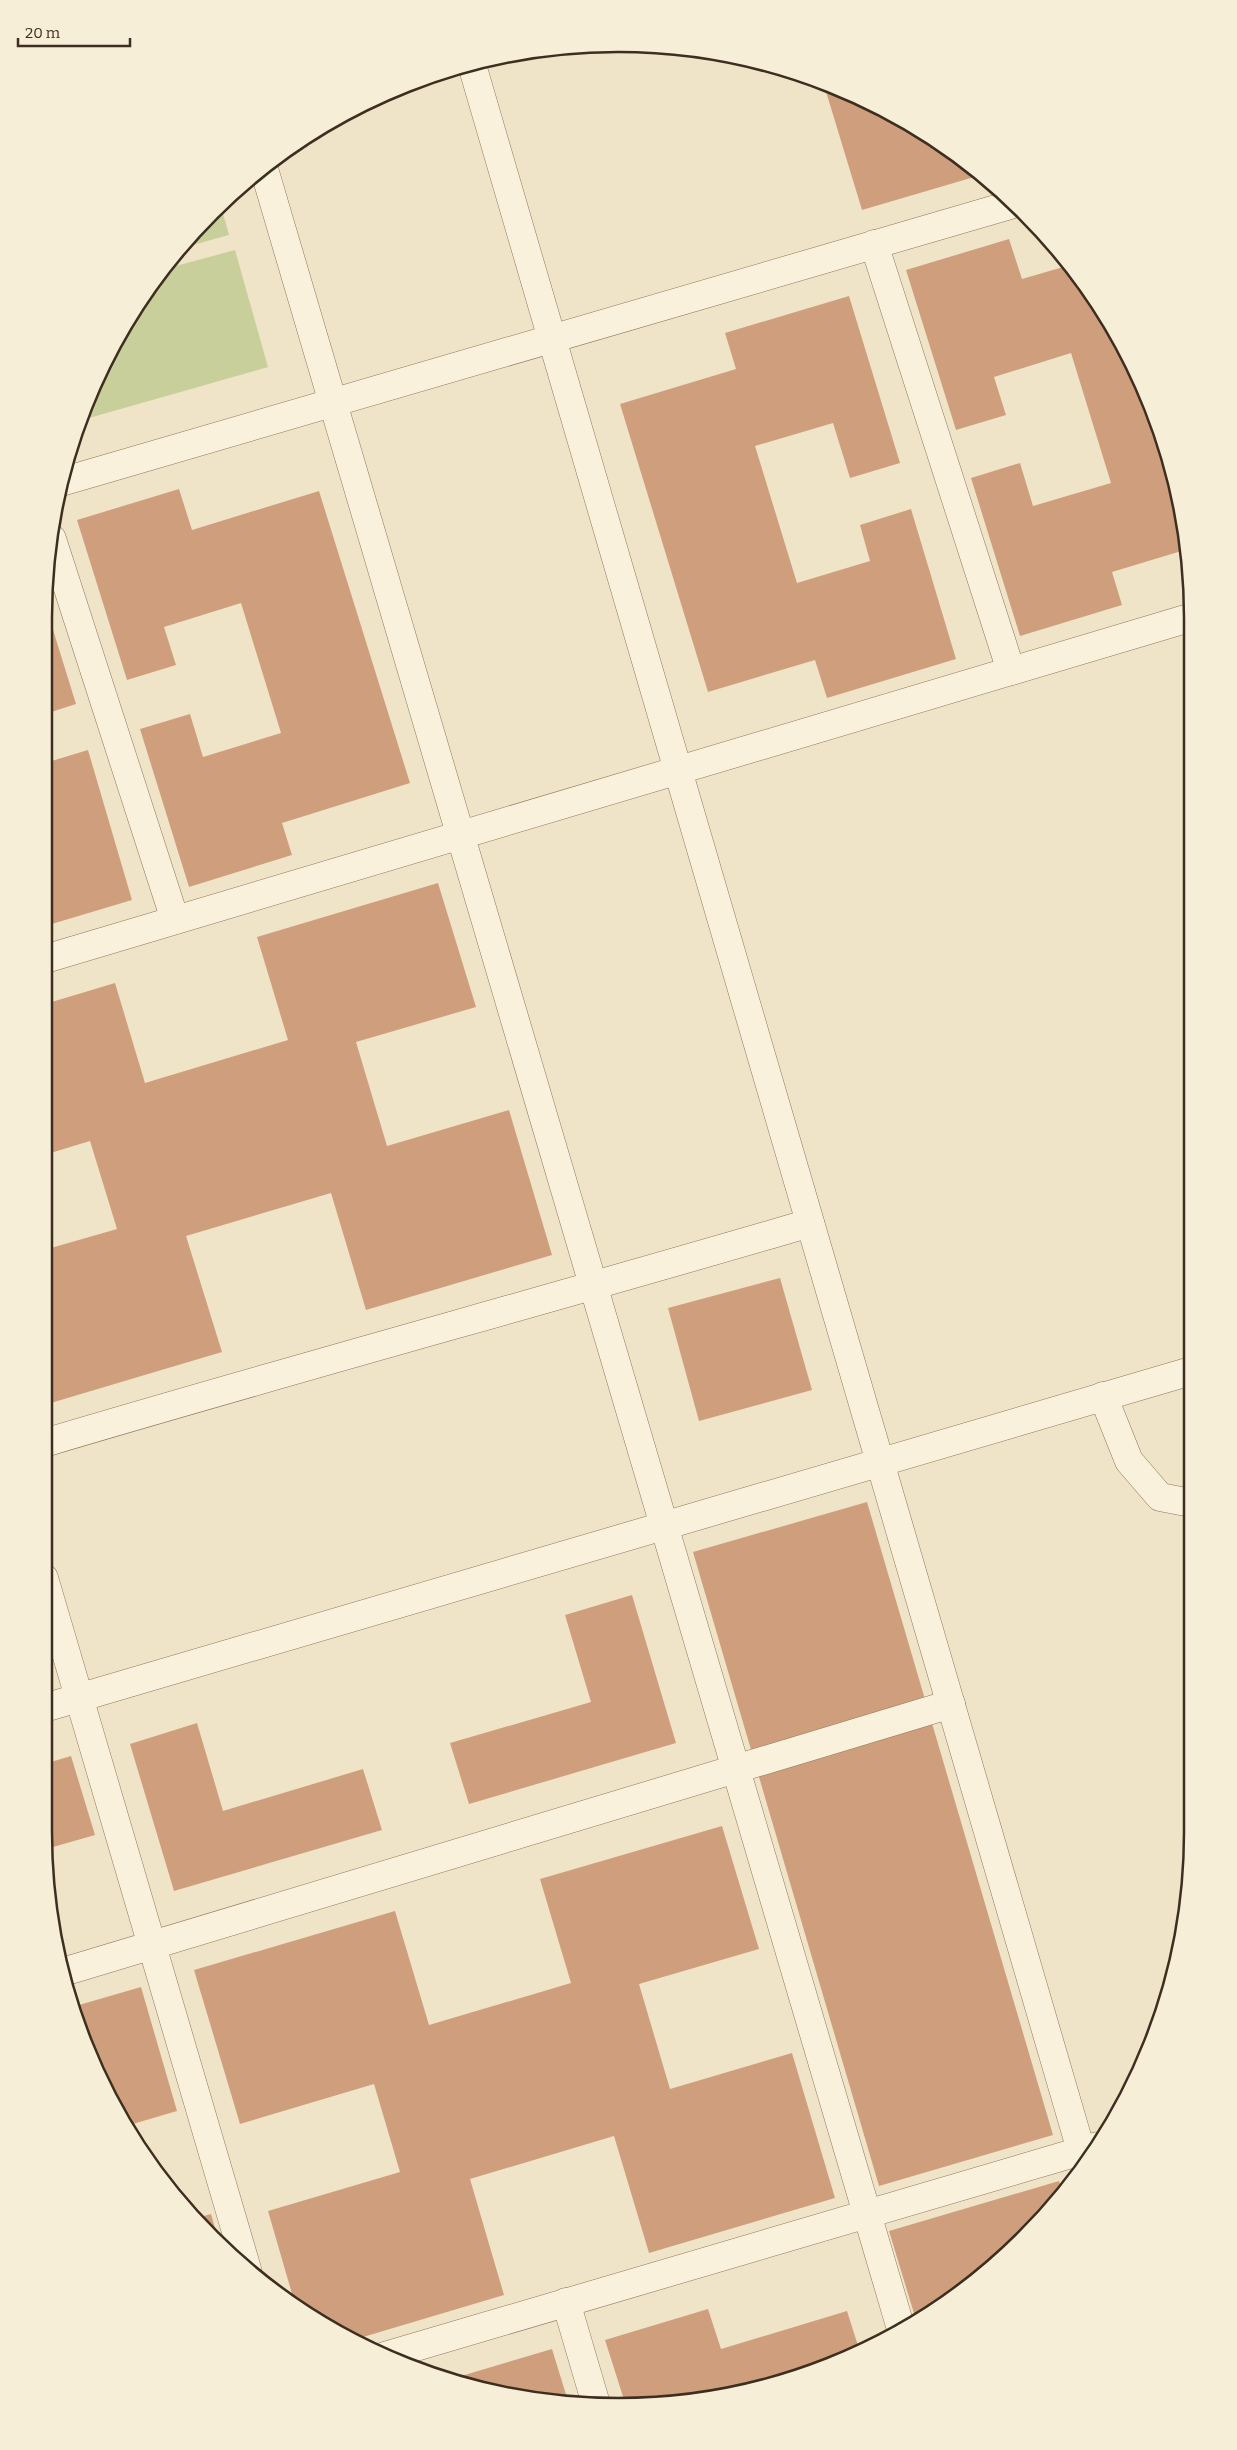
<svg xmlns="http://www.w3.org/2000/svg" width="1237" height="2450" font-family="Bitter,serif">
  <rect width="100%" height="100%" fill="#f0e4c8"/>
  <g fill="#c9cf9b">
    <path d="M221,206L229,235L182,248Z"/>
    <path d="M235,250L268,367L82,420L103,365L161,270Z"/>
  </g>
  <g fill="#cf9f7d">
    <path d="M824,85L872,103L969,163L981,175L862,210Z"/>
    <path d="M1009,239L1022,279L1070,265L1075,269L1150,399L1188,543V549L1112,572L1122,605L1020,636L971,478L1020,463L1033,506L1111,483L1071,353L994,377L1006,415L956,430L906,270Z"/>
    <path d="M849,296L900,463L850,478L833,423L755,446L797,583L870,561L860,525L911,509L956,659L827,698L815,660L708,692L620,404L736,369L725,333Z"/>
    <path d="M179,489L192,530L319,491L410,783L282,823L292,855L189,887L140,729L190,714L203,757L281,733L241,603L164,627L176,665L127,680L77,520Z"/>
    <path d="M45,604L76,704L45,714Z"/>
    <path d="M88,750L132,900L45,926V763Z"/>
    <path d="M438,883L476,1007L356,1042L387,1146L509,1110L552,1255L366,1310L331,1193L186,1236L222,1352L44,1405V1250L117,1229L90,1141L44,1155L45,1004L115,983L145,1083L288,1040L257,937Z"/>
    <path d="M780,1278L812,1390L699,1421L668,1308Z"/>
    <path d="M867,1502L1053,2135L879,2186L693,1552Z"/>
    <path d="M632,1595L676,1743L469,1804L450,1743L591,1702L565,1615Z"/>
    <path d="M197,1723L223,1811L363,1769L382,1830L174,1891L130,1744Z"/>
    <path d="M71,1756L95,1835L46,1849L44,1764Z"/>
    <path d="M722,1826L759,1949L639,1984L670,2089L792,2053L835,2198L649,2253L614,2136L470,2179L504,2295L353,2340L331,2329L295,2304L268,2211L400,2172L374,2084L240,2124L194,1970L395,1911L429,2025L571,1983L540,1879Z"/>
    <path d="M141,1987L177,2111L126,2126L72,2007Z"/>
    <path d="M1059,2181L1063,2192L1025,2238L968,2288L916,2320L889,2231Z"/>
    <path d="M211,2214L219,2242L197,2218Z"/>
    <path d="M708,2309L721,2349L847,2311L860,2352L803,2376L694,2401L626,2406L605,2340Z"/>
    <path d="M552,2349L568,2401L506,2395L451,2379Z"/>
  </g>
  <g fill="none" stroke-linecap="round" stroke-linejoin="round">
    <g stroke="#8d765c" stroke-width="29">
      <g id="minor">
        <path d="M472,65L1085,2164"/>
        <path d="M264,169L901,2329"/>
        <path d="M874,244L1011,671"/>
        <path d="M61,482L1010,205"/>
        <path d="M52,539L175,920"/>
        <path d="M45,959L1189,618"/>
        <path d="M1103,1396L1129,1461L1160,1497L1191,1503"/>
        <path d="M44,1443C299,1367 555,1298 810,1223"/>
        <path d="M44,1578L247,2269"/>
        <path d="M44,1708L1191,1371"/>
        <path d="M63,1972L951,1704"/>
        <path d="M566,2302L596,2404"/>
        <path d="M385,2356L1098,2146"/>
      </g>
    </g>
    <use href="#minor" stroke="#faf1dc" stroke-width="28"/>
  </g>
  <path d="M0 0H1237V2450H0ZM618 52H618A566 566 0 0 1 1184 618V1832A566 566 0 0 1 618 2398H618A566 566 0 0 1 52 1832V618A566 566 0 0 1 618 52Z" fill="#f7eed8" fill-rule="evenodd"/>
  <path fill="none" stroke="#3d2e20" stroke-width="2.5" d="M618 52H618A566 566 0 0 1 1184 618V1832A566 566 0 0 1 618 2398H618A566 566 0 0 1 52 1832V618A566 566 0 0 1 618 52Z"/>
  <path d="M18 38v8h112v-8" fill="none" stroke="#3d2e20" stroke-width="2.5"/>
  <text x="25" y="38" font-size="15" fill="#3d2e20" stroke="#f7eed8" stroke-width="4" paint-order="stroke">20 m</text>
</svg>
